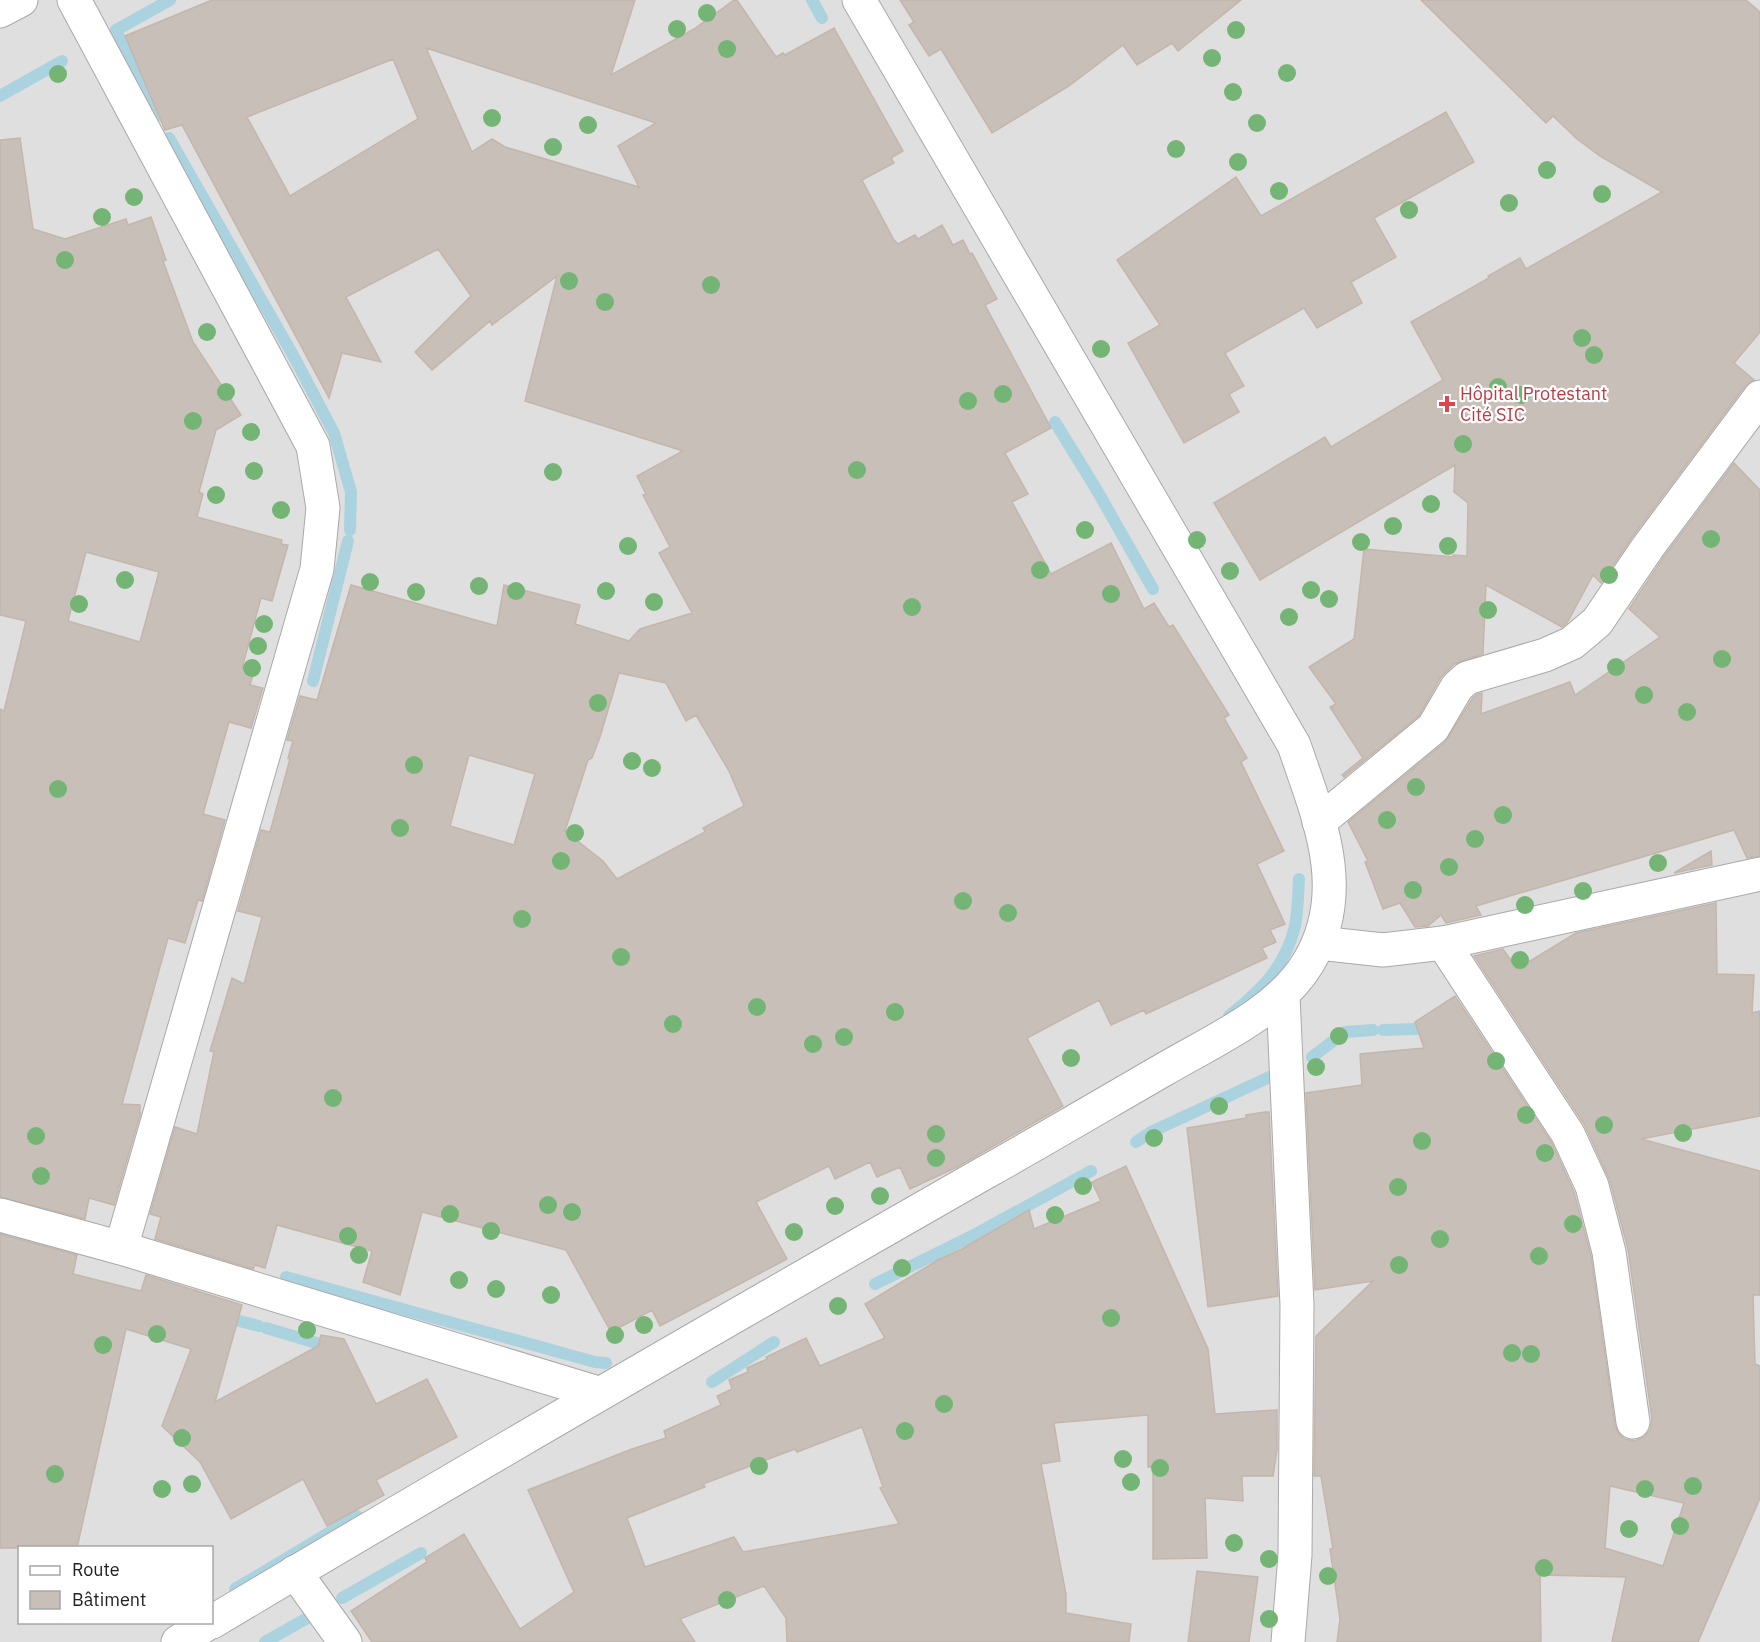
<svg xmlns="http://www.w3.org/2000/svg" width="1760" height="1642" font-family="'IBM Plex Sans',sans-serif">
  <rect width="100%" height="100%" fill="#f2efe9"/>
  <path fill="#e0dfdf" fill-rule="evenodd" d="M0,0H1760V1642H0ZM20,1548H212V1622H20Z"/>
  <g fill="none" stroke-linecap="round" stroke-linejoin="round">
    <g stroke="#aad3df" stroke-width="12">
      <path d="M812,0L822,18"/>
      <path d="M0,96L62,61"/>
      <path d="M155,117L116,30L170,0"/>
      <path d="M169,138L293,355L334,433L351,492L350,530"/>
      <path d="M1055,422L1095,487L1153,589"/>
      <path d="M313,681L348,541"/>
      <path d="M1229,1016C1261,990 1285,968 1295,926C1298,911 1298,894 1299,879"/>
      <path d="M1383,1030L1417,1029"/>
      <path d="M1312,1057L1345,1032L1373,1030"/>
      <path d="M1136,1142L1151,1132L1278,1073"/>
      <path d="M286,1277L595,1362L606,1363"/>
      <path d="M875,1284L974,1235L1091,1171"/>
      <path d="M224,1317L259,1326"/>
      <path d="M266,1328L320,1344"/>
      <path d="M712,1382L774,1342"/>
      <path d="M235,1589L357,1516"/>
      <path d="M342,1598L421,1553"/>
      <path d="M265,1642L309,1617"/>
    </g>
  </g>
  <g fill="#c7bfb8" stroke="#c4b6ab" stroke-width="1.5" fill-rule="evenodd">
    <path d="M212,0H635L611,75L694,29L734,0H737L776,57L783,53L785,55L834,28L903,151L891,158L894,163L862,180L894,240L898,244L915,235L918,239L942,225L953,245L963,240L970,254L972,253L997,299L985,305L1051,428L1005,453L1028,494L1012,502L1051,574L1111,543L1144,609L1154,603L1169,627L1173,625L1229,715L1224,718L1247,758L1241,762L1284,851L1257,864L1285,924L1270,930L1276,942L1262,948L1267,958L1146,1014L1144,1010L1111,1025L1099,1000L1027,1038L1063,1106L957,1167L910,1189L900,1167L877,1177L870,1162L835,1179L829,1166L756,1202L787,1259L660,1326L652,1310L611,1332L566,1250L422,1212L400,1295L363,1282L372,1251L277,1225L265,1268L255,1265L253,1269L155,1239L161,1217L150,1214L175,1127L197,1134L214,1052L210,1051L232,978L244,984L262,917L238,911L261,830L270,832L290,759L288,758L293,741L287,740L300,696L317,700L351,585L497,626L504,585L580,605L575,624L629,641L640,629L692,613L659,553L670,547L643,495L646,494L637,476L683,451L525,401L557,276L492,325L490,321L432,370L415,352L471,296L438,249L346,297L381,362L342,353L329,398L182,125L165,130L125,36ZM426,48L656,123L618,146L639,187L505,147L492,139L472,152ZM393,59L418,119L290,196L247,117ZM619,673L666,683L686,721L696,715L729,771L744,806L703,828L705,832L617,879L603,861L565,831L588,760L592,758L600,737ZM469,755L535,774L514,845L450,826Z"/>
    <path d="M900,0H1241L1178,51L1172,43L1137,65L1123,45L1069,86L992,133L941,49L929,56L909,25L914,22Z"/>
    <path d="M1421,0H1746L1760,12V332L1734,363L1754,380L1745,386L1633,536L1601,583L1593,575L1567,623L1562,627L1486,585L1483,654L1454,664L1441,677L1419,716L1344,777L1342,775L1363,758L1330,707L1336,704L1309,667L1354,639L1364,549L1453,557V555L1467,556L1468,503L1454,492L1455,465L1260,580L1214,503L1325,437L1331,447L1443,380L1411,322L1489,278L1488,276L1520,258L1526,269L1662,192L1600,156L1577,139L1553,116L1546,123Z"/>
    <path d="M1446,112L1474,162L1374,218L1396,257L1351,282L1362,303L1317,328L1304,308L1225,353L1244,386L1229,394L1239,412L1184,443L1128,343L1160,325L1117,260L1236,177L1261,216Z"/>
    <path d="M20,138L33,229L65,239L126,219L128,225L151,217L166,260L163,261L193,342L241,415L216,430L199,492L203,494L197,517L282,540L281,544L288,545L272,601L261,598L242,668L254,671L250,685L263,688L251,728L229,722L203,814L225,820L202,901L198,900L185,943L168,938L122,1104L140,1105V1115L114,1205L89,1198L85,1219L0,1197V709L4,711L26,621L0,615V140ZM86,552L159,572L140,642L68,621Z"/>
    <path d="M1734,463L1760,490V856L1747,858L1734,830L1476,906L1481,915L1446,923L1441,915L1428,926L1415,927L1400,903L1383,909L1365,862L1368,861L1348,822L1445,742L1472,699L1476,695L1482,693L1481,714L1570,682L1575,695L1660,637L1629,609L1663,558Z"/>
    <path d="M1711,851L1712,865L1674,873Z"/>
    <path d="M1716,903L1717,974L1754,975L1752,1013L1760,1011V1116L1641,1139L1760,1171V1295H1753L1755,1364L1760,1366V1498L1698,1642H1612L1626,1577L1540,1575L1541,1642H1337L1340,1619L1330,1549H1333L1321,1476H1314L1316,1336L1373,1281L1315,1290L1306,1093L1362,1085L1360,1054L1424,1048L1415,1022L1455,996L1552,1143L1574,1192L1591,1256L1615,1425L1619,1434L1625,1439L1635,1441L1644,1437L1650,1430L1652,1419L1628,1249L1610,1181L1584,1124L1474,956L1503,949L1517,969L1576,933ZM1610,1486L1684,1503L1663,1566L1605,1548Z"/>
    <path d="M1265,1112H1269L1278,1296L1208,1307L1187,1128L1246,1118V1115Z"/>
    <path d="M1126,1166L1208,1349L1215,1414L1277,1410V1450L1273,1476H1242L1243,1501L1205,1498L1207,1558L1153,1559V1467H1148V1415L1054,1423L1060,1461L1041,1464L1066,1594V1613L1131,1624L1129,1642H787L786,1618L764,1586L680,1619L695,1642H372L351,1611L427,1562L425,1558L464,1534L520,1629L574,1592L528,1490L632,1449L666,1438L664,1431L721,1405L717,1396L732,1389L729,1380L748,1372L747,1368L767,1359L766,1357L806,1338L820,1366L885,1338L865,1304L938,1260L962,1249L1029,1210L1034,1229L1101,1201L1092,1182ZM862,1427L883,1487L880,1488L899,1524L743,1552L734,1537L645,1567L627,1518L705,1487L703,1484L795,1449L797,1452Z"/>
    <path d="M0,1234L77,1255L73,1274L141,1291L146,1275L242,1305L215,1402L318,1346L321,1335L344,1339L376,1404L427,1379L457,1437L376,1480L384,1495L327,1526L303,1479L231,1519L200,1462L162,1426L191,1349L126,1329L77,1548H0Z"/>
    <path d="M1197,1571L1258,1577L1249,1642H1188Z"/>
  </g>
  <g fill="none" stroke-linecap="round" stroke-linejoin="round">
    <g stroke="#a9a9a9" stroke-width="35">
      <g id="minor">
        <path d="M74,0L313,446L323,508L317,569L121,1248"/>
        <path d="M0,11L21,0"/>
        <path d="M1319,822L1433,728L1457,687L1467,678L1545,655L1572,643L1597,622L1648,547L1760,397"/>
        <path d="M1319,943L1383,950L1443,943L1760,874"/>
        <path d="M1443,943L1568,1134L1592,1186L1609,1252L1633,1422"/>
        <path d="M1283,996L1297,1305L1295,1555L1288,1642"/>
        <path d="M0,1215L121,1248L598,1393"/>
        <path d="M295,1572L345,1642"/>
        <path d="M212,1622C468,1469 727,1320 986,1172C1045,1139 1104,1104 1163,1070C1212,1041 1278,1013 1308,963C1352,891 1318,816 1294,745L859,0"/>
        <path d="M178,1642L210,1622"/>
      </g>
    </g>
    <use href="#minor" stroke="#fff" stroke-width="33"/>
  </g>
  <g fill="#74b475">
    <circle cx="707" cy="13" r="9"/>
    <circle cx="677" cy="29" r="9"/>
    <circle cx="1236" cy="30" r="9"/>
    <circle cx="727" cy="49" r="9"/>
    <circle cx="1212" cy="58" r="9"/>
    <circle cx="1287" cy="73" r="9"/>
    <circle cx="58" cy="74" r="9"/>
    <circle cx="1233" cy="92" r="9"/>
    <circle cx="492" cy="118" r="9"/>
    <circle cx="1257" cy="123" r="9"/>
    <circle cx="588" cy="125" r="9"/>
    <circle cx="553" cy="147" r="9"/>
    <circle cx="1176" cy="149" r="9"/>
    <circle cx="1238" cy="162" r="9"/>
    <circle cx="1547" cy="170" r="9"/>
    <circle cx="1279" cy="191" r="9"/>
    <circle cx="1602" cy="194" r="9"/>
    <circle cx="134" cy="197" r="9"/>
    <circle cx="1509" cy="203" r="9"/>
    <circle cx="1409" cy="210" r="9"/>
    <circle cx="102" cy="217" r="9"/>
    <circle cx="65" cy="260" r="9"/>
    <circle cx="569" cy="281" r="9"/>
    <circle cx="711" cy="285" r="9"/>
    <circle cx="605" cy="302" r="9"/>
    <circle cx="207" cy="332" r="9"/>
    <circle cx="1582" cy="338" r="9"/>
    <circle cx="1101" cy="349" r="9"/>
    <circle cx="1594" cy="355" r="9"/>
    <circle cx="1498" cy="387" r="9"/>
    <circle cx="226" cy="392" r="9"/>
    <circle cx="1003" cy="394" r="9"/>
    <circle cx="1521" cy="395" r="9"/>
    <circle cx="968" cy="401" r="9"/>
    <circle cx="193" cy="421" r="9"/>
    <circle cx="251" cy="432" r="9"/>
    <circle cx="1463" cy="444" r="9"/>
    <circle cx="857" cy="470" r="9"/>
    <circle cx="254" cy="471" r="9"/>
    <circle cx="553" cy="472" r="9"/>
    <circle cx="216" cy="495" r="9"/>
    <circle cx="1431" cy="504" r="9"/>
    <circle cx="281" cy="510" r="9"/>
    <circle cx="1393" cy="526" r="9"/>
    <circle cx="1085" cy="530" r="9"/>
    <circle cx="1711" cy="539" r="9"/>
    <circle cx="1197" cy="540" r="9"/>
    <circle cx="1361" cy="542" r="9"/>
    <circle cx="628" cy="546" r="9"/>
    <circle cx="1448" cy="546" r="9"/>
    <circle cx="1040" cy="570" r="9"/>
    <circle cx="1230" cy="571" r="9"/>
    <circle cx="1609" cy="575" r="9"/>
    <circle cx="125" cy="580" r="9"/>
    <circle cx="370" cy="582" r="9"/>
    <circle cx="479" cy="586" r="9"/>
    <circle cx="1311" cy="590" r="9"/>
    <circle cx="516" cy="591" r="9"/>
    <circle cx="606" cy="591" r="9"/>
    <circle cx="416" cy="592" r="9"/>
    <circle cx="1111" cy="594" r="9"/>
    <circle cx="1329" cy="599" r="9"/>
    <circle cx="654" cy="602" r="9"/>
    <circle cx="79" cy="604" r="9"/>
    <circle cx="912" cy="607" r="9"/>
    <circle cx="1488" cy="610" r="9"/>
    <circle cx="1289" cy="617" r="9"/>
    <circle cx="264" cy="624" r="9"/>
    <circle cx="258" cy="646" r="9"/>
    <circle cx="1722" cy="659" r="9"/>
    <circle cx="1616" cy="667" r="9"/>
    <circle cx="252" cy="668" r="9"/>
    <circle cx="1644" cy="695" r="9"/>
    <circle cx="598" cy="703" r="9"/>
    <circle cx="1687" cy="712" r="9"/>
    <circle cx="632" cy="761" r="9"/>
    <circle cx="414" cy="765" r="9"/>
    <circle cx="652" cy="768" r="9"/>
    <circle cx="1416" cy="787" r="9"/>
    <circle cx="58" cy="789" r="9"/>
    <circle cx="1503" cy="815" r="9"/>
    <circle cx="1387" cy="820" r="9"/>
    <circle cx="400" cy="828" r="9"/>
    <circle cx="575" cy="833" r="9"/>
    <circle cx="1475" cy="839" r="9"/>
    <circle cx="561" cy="861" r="9"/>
    <circle cx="1658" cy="863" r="9"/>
    <circle cx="1449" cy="867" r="9"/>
    <circle cx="1413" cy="890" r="9"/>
    <circle cx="1583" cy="891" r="9"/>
    <circle cx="963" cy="901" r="9"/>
    <circle cx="1525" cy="905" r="9"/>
    <circle cx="1008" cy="913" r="9"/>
    <circle cx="522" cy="919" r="9"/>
    <circle cx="621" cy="957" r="9"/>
    <circle cx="1520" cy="960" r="9"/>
    <circle cx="757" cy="1007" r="9"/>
    <circle cx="895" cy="1012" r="9"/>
    <circle cx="673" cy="1024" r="9"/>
    <circle cx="1339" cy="1036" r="9"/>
    <circle cx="844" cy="1037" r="9"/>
    <circle cx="813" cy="1044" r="9"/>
    <circle cx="1071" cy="1058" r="9"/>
    <circle cx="1496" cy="1061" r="9"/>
    <circle cx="1316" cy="1067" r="9"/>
    <circle cx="333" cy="1098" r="9"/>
    <circle cx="1219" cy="1106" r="9"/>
    <circle cx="1526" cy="1115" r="9"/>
    <circle cx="1604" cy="1125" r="9"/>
    <circle cx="1683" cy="1133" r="9"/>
    <circle cx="936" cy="1134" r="9"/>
    <circle cx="36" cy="1136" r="9"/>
    <circle cx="1154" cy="1138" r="9"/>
    <circle cx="1422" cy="1141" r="9"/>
    <circle cx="1545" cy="1153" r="9"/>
    <circle cx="936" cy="1158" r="9"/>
    <circle cx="41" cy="1176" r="9"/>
    <circle cx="1083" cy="1186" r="9"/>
    <circle cx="1398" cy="1187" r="9"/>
    <circle cx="880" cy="1196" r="9"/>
    <circle cx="548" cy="1205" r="9"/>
    <circle cx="835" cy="1206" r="9"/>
    <circle cx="572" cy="1212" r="9"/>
    <circle cx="450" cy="1214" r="9"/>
    <circle cx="1055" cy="1215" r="9"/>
    <circle cx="1573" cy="1224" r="9"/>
    <circle cx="491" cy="1231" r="9"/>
    <circle cx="794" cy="1232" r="9"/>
    <circle cx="348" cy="1236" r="9"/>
    <circle cx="1440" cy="1239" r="9"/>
    <circle cx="359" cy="1255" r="9"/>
    <circle cx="1539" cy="1256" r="9"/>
    <circle cx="1399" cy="1265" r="9"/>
    <circle cx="902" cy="1268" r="9"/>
    <circle cx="459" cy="1280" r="9"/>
    <circle cx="496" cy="1289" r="9"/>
    <circle cx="551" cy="1295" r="9"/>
    <circle cx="838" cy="1306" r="9"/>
    <circle cx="1111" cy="1318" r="9"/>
    <circle cx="644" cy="1325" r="9"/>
    <circle cx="307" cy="1330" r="9"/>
    <circle cx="157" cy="1334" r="9"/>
    <circle cx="615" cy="1335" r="9"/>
    <circle cx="103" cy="1345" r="9"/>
    <circle cx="1512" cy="1353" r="9"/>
    <circle cx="1531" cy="1354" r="9"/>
    <circle cx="944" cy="1404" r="9"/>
    <circle cx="905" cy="1431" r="9"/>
    <circle cx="182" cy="1438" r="9"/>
    <circle cx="1123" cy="1459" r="9"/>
    <circle cx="759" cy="1466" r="9"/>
    <circle cx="1160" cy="1468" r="9"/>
    <circle cx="55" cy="1474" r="9"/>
    <circle cx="1131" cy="1482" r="9"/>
    <circle cx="192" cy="1484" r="9"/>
    <circle cx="1693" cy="1486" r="9"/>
    <circle cx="162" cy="1489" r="9"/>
    <circle cx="1645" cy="1489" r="9"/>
    <circle cx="1680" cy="1526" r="9"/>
    <circle cx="1629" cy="1529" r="9"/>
    <circle cx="1234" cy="1543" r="9"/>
    <circle cx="1269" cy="1559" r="9"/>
    <circle cx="1544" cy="1568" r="9"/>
    <circle cx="1328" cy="1576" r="9"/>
    <circle cx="727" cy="1600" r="9"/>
    <circle cx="1269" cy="1619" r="9"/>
  </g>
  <path fill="#e0444e" stroke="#fff" stroke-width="2" d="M1444 395h6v6h6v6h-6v6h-6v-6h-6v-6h6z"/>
  <g text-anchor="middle" stroke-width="4.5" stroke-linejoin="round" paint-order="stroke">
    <g font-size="18" fill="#be3a42" stroke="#fff" text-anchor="start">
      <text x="1460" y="400">Hôpital Protestant<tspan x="1460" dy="21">Cité SIC</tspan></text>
    </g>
  </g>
  <rect x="18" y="1546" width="195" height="78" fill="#ffffff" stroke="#a7a7a7" stroke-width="1.5"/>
  <rect x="30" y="1566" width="30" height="9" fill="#ffffff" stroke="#a7a7a7" stroke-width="1.5"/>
  <text x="72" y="1576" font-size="18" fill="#222222">Route</text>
  <rect x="30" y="1591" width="30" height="18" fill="#c7bfb8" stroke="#a7a7a7" stroke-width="1.5"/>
  <text x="72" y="1606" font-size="18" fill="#222222">Bâtiment</text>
</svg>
